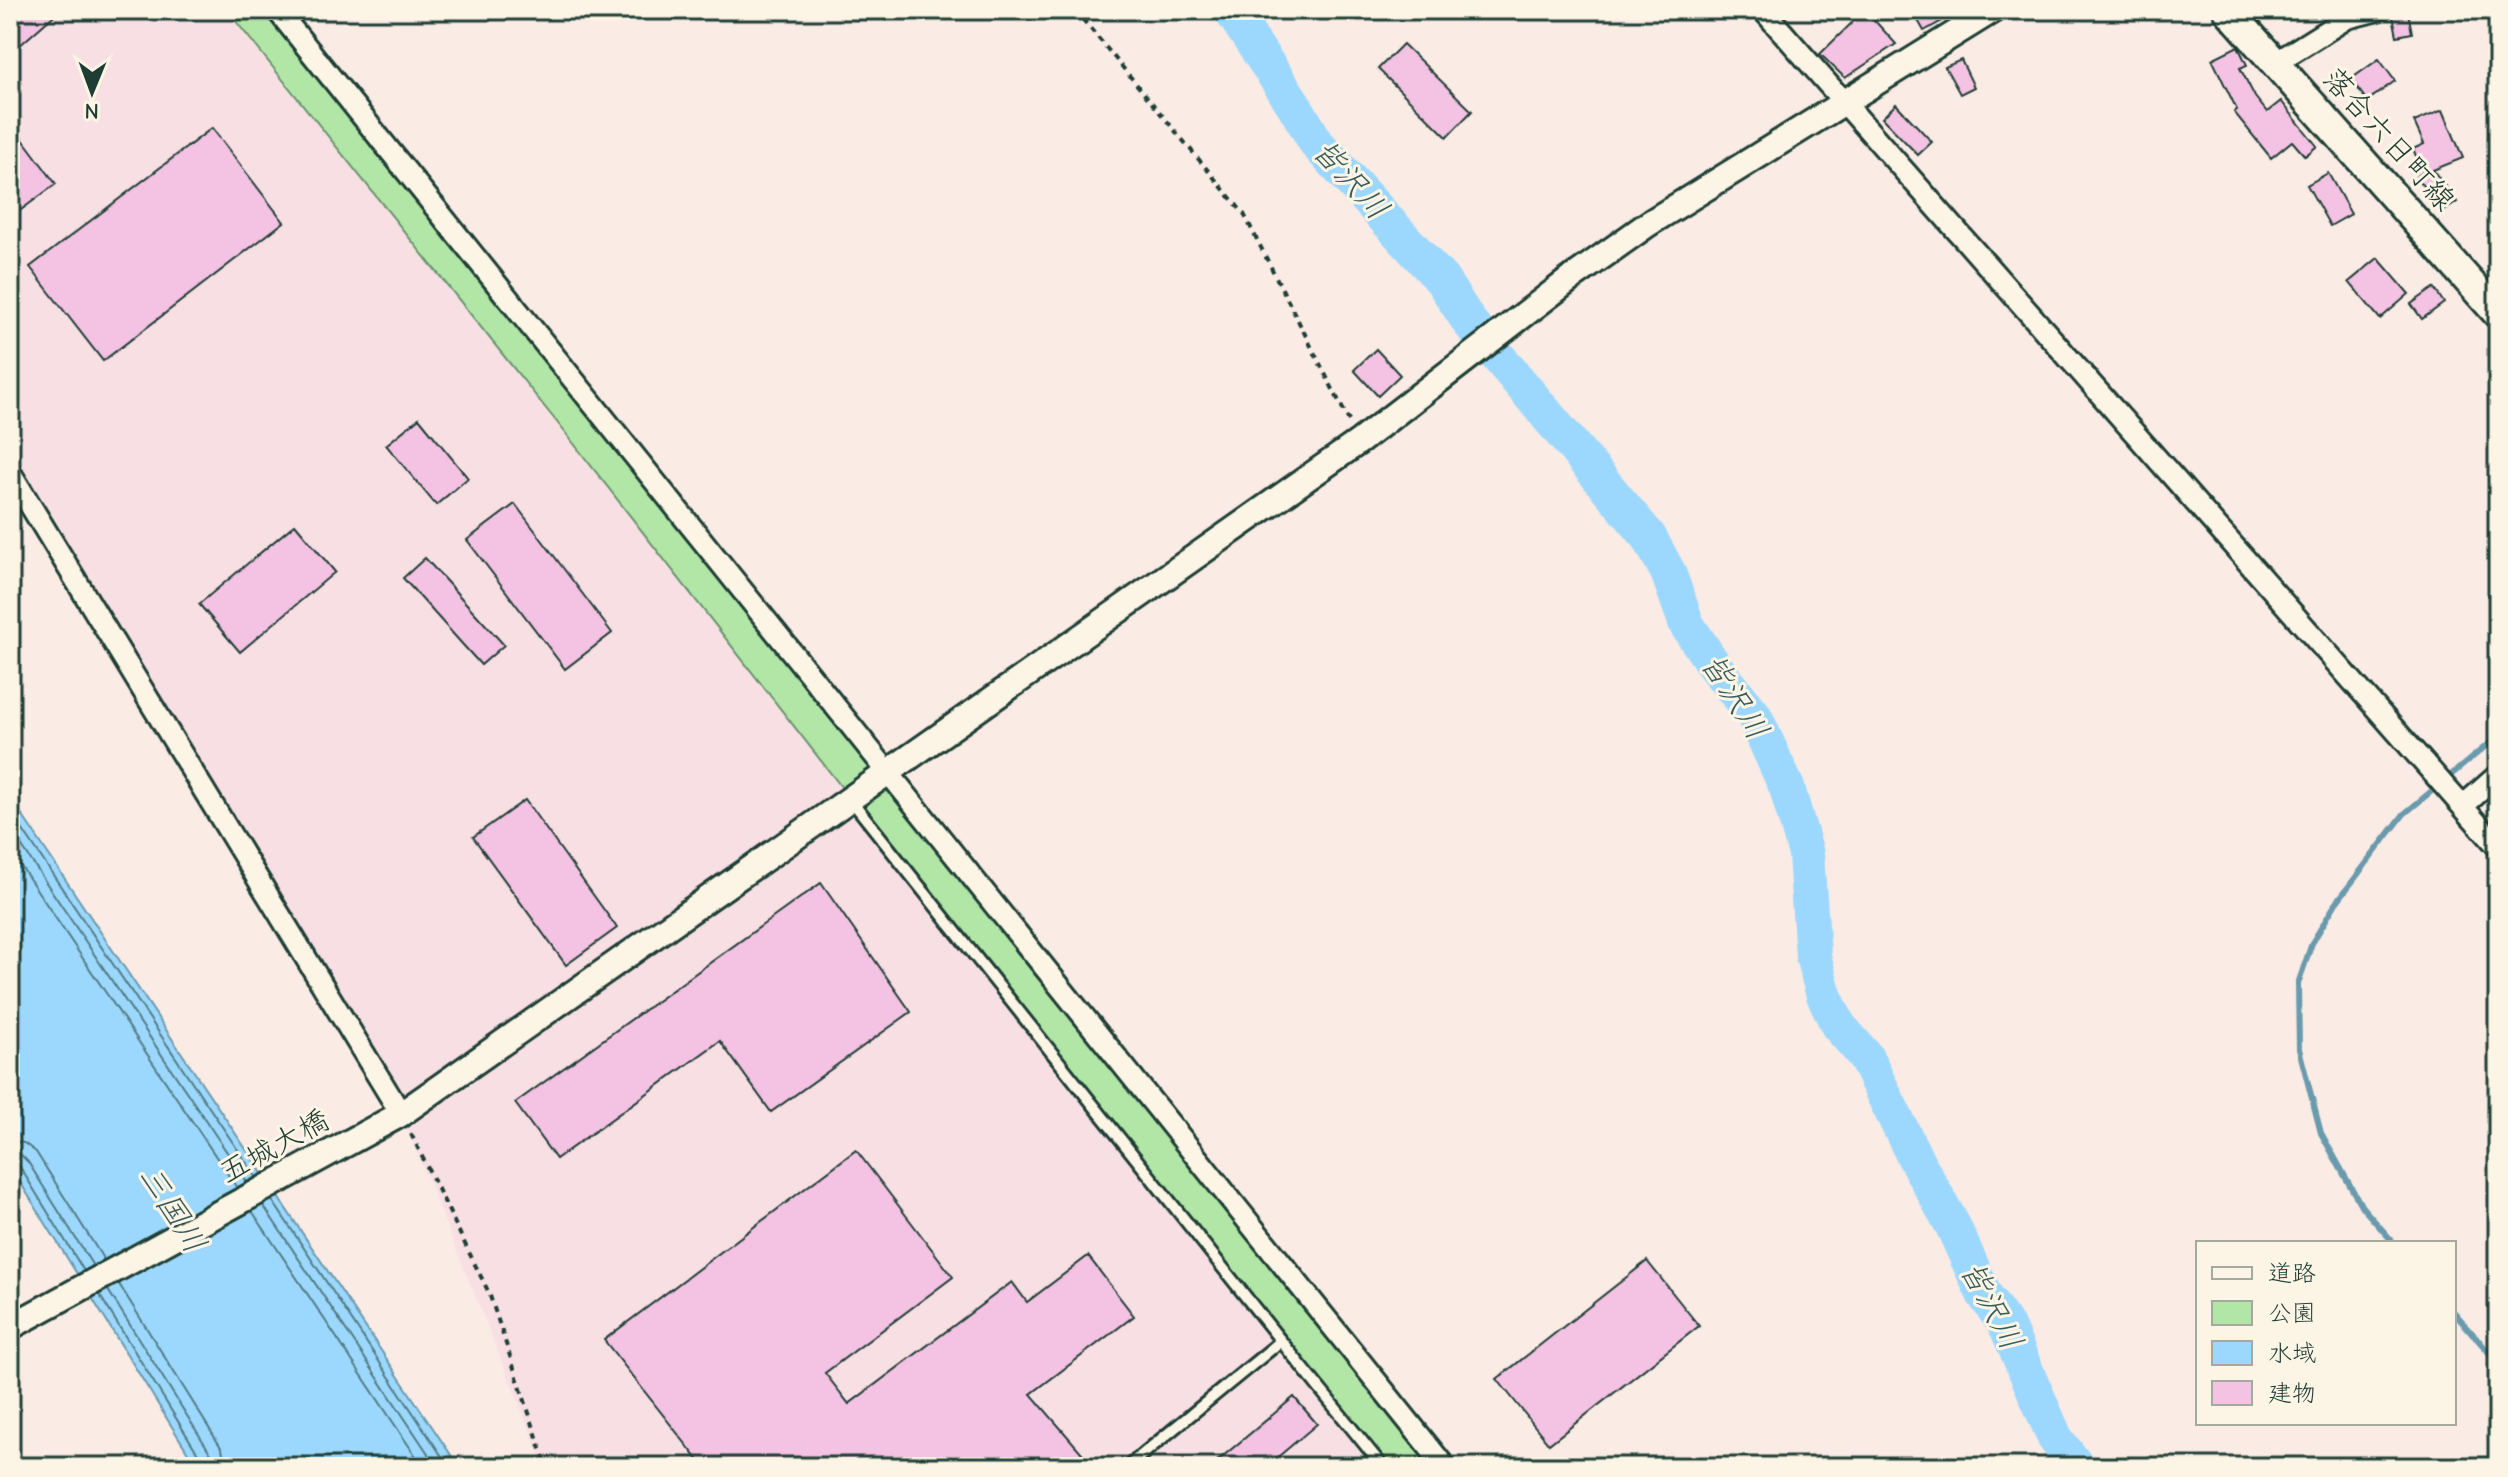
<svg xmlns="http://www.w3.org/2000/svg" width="2508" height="1477" font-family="'Comic Neue','Klee One',sans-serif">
  <rect width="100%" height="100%" fill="#faebe5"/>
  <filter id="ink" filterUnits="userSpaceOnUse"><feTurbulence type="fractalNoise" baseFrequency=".0125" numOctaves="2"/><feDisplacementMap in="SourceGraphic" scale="16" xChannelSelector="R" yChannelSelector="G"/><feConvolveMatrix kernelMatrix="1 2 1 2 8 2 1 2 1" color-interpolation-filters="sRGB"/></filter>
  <g filter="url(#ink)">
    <path fill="#f8dfe4" d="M10,10H277L1445,1467H545L401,1114L10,472Z"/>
    <path fill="#b1e6a7" stroke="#68926e" stroke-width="2" d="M227,10H277L1445,1467H1383L850,798L564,431Z"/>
    <path fill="#9cd8fd" stroke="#6a9aad" stroke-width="2" d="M10,797L459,1467H197L10,1166Z"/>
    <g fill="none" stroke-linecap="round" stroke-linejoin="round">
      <g stroke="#517b84" stroke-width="2">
        <path d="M10,811L256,1177"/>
        <path d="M10,829L247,1182"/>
        <path d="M10,850L237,1188"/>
        <path d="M10,1141L24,1143L36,1152L104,1260"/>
        <path d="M10,1153L21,1155L28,1162L93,1266"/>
        <path d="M10,1163L20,1167L84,1271"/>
        <path d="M272,1200L449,1467"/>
        <path d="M263,1205L437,1467"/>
        <path d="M252,1211L423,1467"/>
        <path d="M119,1284L222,1449L226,1467"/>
        <path d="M108,1290L211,1454L214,1467"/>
        <path d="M99,1294L202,1460L203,1467"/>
      </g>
      <g stroke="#6a9aad" stroke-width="6">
        <path d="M2394,1243L2362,1207L2321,1133L2299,1049L2298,984L2312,943L2336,903L2404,814L2498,736"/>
        <path d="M2454,1312L2498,1363"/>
      </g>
      <path stroke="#9cd8fd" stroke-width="36" d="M1231,10L1293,103L1317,144L1442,280L1470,323L1649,537L1668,572L1687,625L1715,667L1754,715L1787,788L1806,854L1813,956L1824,995L1838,1025L1865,1056L1914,1156L1953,1226L1984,1294L2007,1327L2055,1438L2077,1467"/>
    </g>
    <g fill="#f4c2e3" stroke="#1f3d34" stroke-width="2">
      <path d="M10,10H60L10,54Z"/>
      <path d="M1865,10L1896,44L1845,78L1820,54Z"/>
      <path d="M1912,10H1934L1940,22L1924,31Z"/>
      <path d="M2408,12L2412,33L2397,36L2393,16Z"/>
      <path d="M1403,44L1472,111L1447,137L1378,69Z"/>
      <path d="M2238,46L2247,65L2240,68L2255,97L2267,112L2281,101L2317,146L2305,156L2292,141L2271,158L2234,112L2237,110L2212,59Z"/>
      <path d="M2379,59L2395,81L2367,101L2351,79Z"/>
      <path d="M1961,60L1974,87L1960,94L1945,67Z"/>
      <path d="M1896,104L1932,142L1918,155L1882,118Z"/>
      <path d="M2443,110L2463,158L2433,170L2457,202L2443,212L2416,177L2423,172L2413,149L2424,144L2414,122Z"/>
      <path d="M10,122L56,184L10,218Z"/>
      <path d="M212,128L284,222L103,361L30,267Z"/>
      <path d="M2328,173L2351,214L2330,226L2307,185Z"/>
      <path d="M2378,258L2409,294L2380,319L2349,282Z"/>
      <path d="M2434,288L2444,303L2422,319L2411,304Z"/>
      <path d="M1376,349L1400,375L1378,396L1354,370Z"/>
      <path d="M419,418L468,478L436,505L386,445Z"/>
      <path d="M515,504L612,633L565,669L467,540Z"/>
      <path d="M295,524L335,572L240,652L199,604Z"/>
      <path d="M425,558L504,645L481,665L403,578Z"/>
      <path d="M525,800L617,928L566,965L473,837Z"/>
      <path d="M821,883L911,1012L771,1112L720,1041L556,1159L515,1103Z"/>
      <path d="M856,1150L953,1277L825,1373L849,1404L1012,1282L1027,1302L1088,1256L1134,1316L1031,1394L1094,1467H704L604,1340Z"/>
      <path d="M1647,1261L1699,1326L1549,1444L1497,1379Z"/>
      <path d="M1294,1397L1317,1424L1266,1467H1210Z"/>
    </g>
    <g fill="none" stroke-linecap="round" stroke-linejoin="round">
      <g stroke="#1f3d34" stroke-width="16">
        <g id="service">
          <path d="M851,800L1281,1341L1127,1467"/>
          <path d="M1281,1341L1383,1467"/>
        </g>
      </g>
      <g stroke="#1f3d34" stroke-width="26">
        <g id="minor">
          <path d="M277,10L1445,1467"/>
          <path d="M1763,10L2498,847"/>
          <path d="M2275,63L2347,18L2378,10"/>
          <path d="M10,472L401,1114"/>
          <path d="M2463,806L2498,775"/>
        </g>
      </g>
      <g stroke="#1f3d34" stroke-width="30">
        <path id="tertiary" d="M10,1327L401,1114L1360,441L1569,280L1648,224L1993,10"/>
      </g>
      <g stroke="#1f3d34" stroke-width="34">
        <path id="secondary" d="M2228,10L2498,314"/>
      </g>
      <g stroke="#1f3d34" stroke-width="4" stroke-dasharray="6 6" stroke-linecap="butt">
        <path d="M1075,10L1244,214L1349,421"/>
        <path d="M411,1134L489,1293L547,1467"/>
      </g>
      <use href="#service" stroke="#fcf5e5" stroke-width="10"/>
      <use href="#minor" stroke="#fcf5e5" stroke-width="20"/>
      <use href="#tertiary" stroke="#fcf5e5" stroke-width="24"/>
      <use href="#secondary" stroke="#fcf5e5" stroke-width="28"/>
    </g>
  </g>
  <g text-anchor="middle" stroke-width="6" stroke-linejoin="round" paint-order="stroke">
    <g font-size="30" fill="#1f3d34" stroke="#fcf5e5">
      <text transform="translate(2389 139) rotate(48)" y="10">落合六日町線</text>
      <text transform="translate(274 1146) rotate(-29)" y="10">五城大橋</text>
    </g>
    <g font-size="32" font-style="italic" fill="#385c5c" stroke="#fcf5e5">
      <text transform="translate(1351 179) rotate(48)" y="11">皆沢川</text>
      <text transform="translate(1735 696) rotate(57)" y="11">皆沢川</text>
      <text transform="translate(173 1209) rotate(58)" y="11">三国川</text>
      <text transform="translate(1992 1305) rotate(62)" y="11">皆沢川</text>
    </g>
  </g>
  <rect width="2508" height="1477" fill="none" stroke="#fcf5e5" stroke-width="40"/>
  <rect x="20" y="20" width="2468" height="1437" fill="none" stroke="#1f3d34" stroke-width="3" filter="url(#ink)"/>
  <rect x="2196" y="1241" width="260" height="184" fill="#fcf5e5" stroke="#a4ab9e" stroke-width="2"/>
  <rect x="2212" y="1267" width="40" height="12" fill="#fcf5e5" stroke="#a4ab9e" stroke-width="2"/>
  <text x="2268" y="1281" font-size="24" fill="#1f3d34">道路</text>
  <rect x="2212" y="1301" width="40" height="24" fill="#b1e6a7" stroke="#a4ab9e" stroke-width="2"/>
  <text x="2268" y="1321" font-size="24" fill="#1f3d34">公園</text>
  <rect x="2212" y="1341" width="40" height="24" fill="#9cd8fd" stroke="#a4ab9e" stroke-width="2"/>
  <text x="2268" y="1361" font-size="24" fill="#1f3d34">水域</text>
  <rect x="2212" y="1381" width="40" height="24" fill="#f4c2e3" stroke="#a4ab9e" stroke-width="2"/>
  <text x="2268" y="1401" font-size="24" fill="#1f3d34">建物</text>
  <g transform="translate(92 92) rotate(181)" stroke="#fcf5e5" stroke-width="6" paint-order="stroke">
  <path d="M0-6L14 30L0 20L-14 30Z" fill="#1f3d34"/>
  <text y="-12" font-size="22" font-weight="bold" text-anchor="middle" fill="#1f3d34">N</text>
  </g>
</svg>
